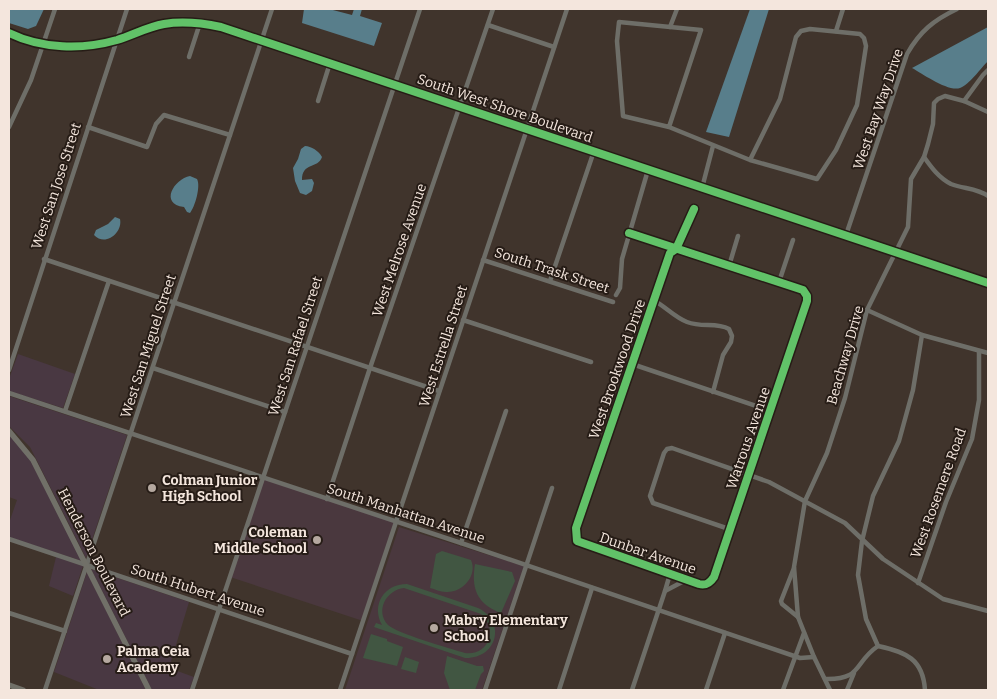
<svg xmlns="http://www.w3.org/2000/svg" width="997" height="699" font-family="Bitter,serif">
  <rect width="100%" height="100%" fill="#40342c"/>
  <g fill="#493842">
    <path d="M18,354L75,374L63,408L9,391V379Z"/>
    <path d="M9,396L127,435L86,558L30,447L9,426Z"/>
    <path d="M9,432L26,449L82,561L9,537V523L17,500L9,497Z"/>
    <path d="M56,557L83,566L73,596L49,586Z"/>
    <path d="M91,569L189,602L169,668L194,677L189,690H152Z"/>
    <path d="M87,572L146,690H99L54,672Z"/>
  </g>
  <g fill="#4a383e">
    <path d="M263,478L397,523L363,621L230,577Z"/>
    <path d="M399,527L524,566L482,690H345Z"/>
  </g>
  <g fill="#415642" fill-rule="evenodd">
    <path d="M442,551L471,560C478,576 462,593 446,592C440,592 435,589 430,588L436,554Z"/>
    <path d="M475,564L512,572L515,581L501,613C477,604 471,589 475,564Z"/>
    <path d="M407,584L478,608C507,622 497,659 465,658L374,627L376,623L382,625C371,605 384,584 407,584ZM404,588L481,614C499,630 488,656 465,653C451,649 396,633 388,625C375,611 386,590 404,588Z"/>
    <path d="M371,634L387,639V643V641L403,647L397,666L363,658Z"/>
    <path d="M447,656L477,666H483L484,671L481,674L475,690H450L444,673Z"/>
    <path d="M405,657L419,662L416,673L401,669Z"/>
  </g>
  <g fill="#587e8b">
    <path d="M9,9H44L36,26L28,29L9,23Z"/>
    <path d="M304,9H329L352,15L354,9H362L360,16L382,23L374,46L302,23Z"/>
    <path d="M750,9H769L729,137L706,132Z"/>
    <path d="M988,27V61C981,68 969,85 960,88C948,92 923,74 912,68Z"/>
    <path d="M305,146C311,146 319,151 322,157C318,169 302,162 302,180L312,179L314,183L312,191L306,195L300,193L295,181L293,168L298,159L301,149Z"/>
    <path d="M190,176L197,179C201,186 195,207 190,213L187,212L184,207C159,204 174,179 190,176Z"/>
    <path d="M115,217L120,219C123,233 105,247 94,235L96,230L108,224Z"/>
  </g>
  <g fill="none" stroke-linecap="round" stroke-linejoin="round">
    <g stroke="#6e6e68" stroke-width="4.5">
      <path d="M488,25L554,47"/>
      <path d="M670,27L677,9"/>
      <path d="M836,31L843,9"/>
      <path d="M189,57L200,23"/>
      <path d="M318,101L330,63"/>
      <path d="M964,101L983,75L988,70"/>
      <path d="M9,127L31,80L55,9"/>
      <path d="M88,127L147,147L156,124L164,115L230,135"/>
      <path d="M669,127L701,30L619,22L617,41L623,116L669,127L750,160L817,179L836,150L857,105L866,46L864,38L860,34L810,29L801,31L796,37L780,99L750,160"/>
      <path d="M924,157C931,167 939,178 951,184C964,189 977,188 988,196"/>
      <path d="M702,188L713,146"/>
      <path d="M629,233L803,290L807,296V301L714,577C710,583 706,586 699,584L577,541L576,528L670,253L676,249L694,209"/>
      <path d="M846,235L907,54C920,31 934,20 957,9"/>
      <path d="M44,259L439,391"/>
      <path d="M483,260L613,302"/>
      <path d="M729,266L738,236"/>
      <path d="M550,281L594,151"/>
      <path d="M779,282L793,240"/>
      <path d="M616,295L620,288L622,259L648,170"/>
      <path d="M653,300C665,306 674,317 687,322C702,328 716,322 729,329L732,336L731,342L723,355L713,392"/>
      <path d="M867,310L922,335L988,353"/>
      <path d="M463,320L591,362"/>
      <path d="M922,335L913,390L899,441L873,496L862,541L858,575L866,619L878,646C906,652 923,659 925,690"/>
      <path d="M632,364L771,411"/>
      <path d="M153,368L285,412"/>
      <path d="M9,370L127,9"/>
      <path d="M9,393L461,543L800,658L814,657"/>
      <path d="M65,411L109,281"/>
      <path d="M327,499L370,368L493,9"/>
      <path d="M729,529L653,503L650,496L664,453L667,449L672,448L769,482L845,523L883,559L943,599L988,611"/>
      <path d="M9,539L352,654"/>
      <path d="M461,543L506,411"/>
      <path d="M794,568L781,601L782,604L798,617"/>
      <path d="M918,583L946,502L972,439L979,400V351"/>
      <path d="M665,591L670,574"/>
      <path d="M9,613L65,631"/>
      <path d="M825,679C863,680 853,663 878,646"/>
      <path d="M45,690L272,9"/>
      <path d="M192,690L420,9"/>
      <path d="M340,690L567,9"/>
      <path d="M485,690L552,488"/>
      <path d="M559,690L592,588"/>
      <path d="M632,690L665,591L686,580"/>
      <path d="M706,690L725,633"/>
      <path d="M783,690L804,633"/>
      <path d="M830,690L814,657L798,617L794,567L805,501L827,453L845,398L867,310L908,227L911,179L924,157L928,144L933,124L934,103L938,99L945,96L964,101L988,112"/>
      <path d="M847,690L854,673"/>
    </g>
    <g stroke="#717068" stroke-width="5.5">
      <path d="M9,33C42,49 82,50 117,40C133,35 147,27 164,24C183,21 202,23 221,27L988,283"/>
      <path d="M9,431L33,460L149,690"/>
      <path d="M9,685L23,690"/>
    </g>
    <g stroke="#261c16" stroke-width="11">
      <g id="cycleway">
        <path d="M9,33C42,49 82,50 117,40C133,35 147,27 164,24C183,21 202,23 221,27L988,283"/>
        <path d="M629,233L803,290L807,296V301L714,577C710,583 706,586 699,584L577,541L576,528L670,253L676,249L694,209"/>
      </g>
    </g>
    <use href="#cycleway" stroke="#61c268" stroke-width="8"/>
  </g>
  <g fill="#b5a89f" stroke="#261c16" stroke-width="2">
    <circle cx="152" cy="488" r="5"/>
    <circle cx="317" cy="540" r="5"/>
    <circle cx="434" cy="628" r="5"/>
    <circle cx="107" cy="659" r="5"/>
  </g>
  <g text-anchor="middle" stroke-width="4" stroke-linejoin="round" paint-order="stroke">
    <g font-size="14" fill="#f4e6dd" stroke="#261c16">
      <text transform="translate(505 108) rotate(19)" y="5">South West Shore Boulevard</text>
      <text transform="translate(878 109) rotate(-71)" y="5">West Bay Way Drive</text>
      <text transform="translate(56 186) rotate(-72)" y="5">West San Jose Street</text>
      <text transform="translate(399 250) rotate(-71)" y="5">West Melrose Avenue</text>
      <text transform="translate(552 270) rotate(18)" y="5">South Trask Street</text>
      <text transform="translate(148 346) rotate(-72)" y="5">West San Miguel Street</text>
      <text transform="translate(295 346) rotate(-72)" y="5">West San Rafael Street</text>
      <text transform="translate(443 346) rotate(-72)" y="5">West Estrella Street</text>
      <text transform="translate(845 355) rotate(-74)" y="5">Beachway Drive</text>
      <text transform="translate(617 369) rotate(-71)" y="5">West Brookwood Drive</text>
      <text transform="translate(748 438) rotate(-71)" y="5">Watrous Avenue</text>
      <text transform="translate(938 493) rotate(-70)" y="5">West Rosemere Road</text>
      <text transform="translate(406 513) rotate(18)" y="5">South Manhattan Avenue</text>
      <text transform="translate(94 552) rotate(63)" y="5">Henderson Boulevard</text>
      <text transform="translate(648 553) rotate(19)" y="5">Dunbar Avenue</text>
      <text transform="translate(198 590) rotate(18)" y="5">South Hubert Avenue</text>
    </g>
    <g font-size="14" font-weight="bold" fill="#f4e6dd" stroke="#261c16" text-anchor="start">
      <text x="162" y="485">Colman Junior<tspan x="162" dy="16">High School</tspan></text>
      <text x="307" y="537" text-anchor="end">Coleman<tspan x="307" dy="16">Middle School</tspan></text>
      <text x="444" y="625">Mabry Elementary<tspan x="444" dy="16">School</tspan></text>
      <text x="117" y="656">Palma Ceia<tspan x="117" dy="16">Academy</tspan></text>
    </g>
  </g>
  <rect width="997" height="699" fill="none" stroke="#f4e6dd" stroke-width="20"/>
</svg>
